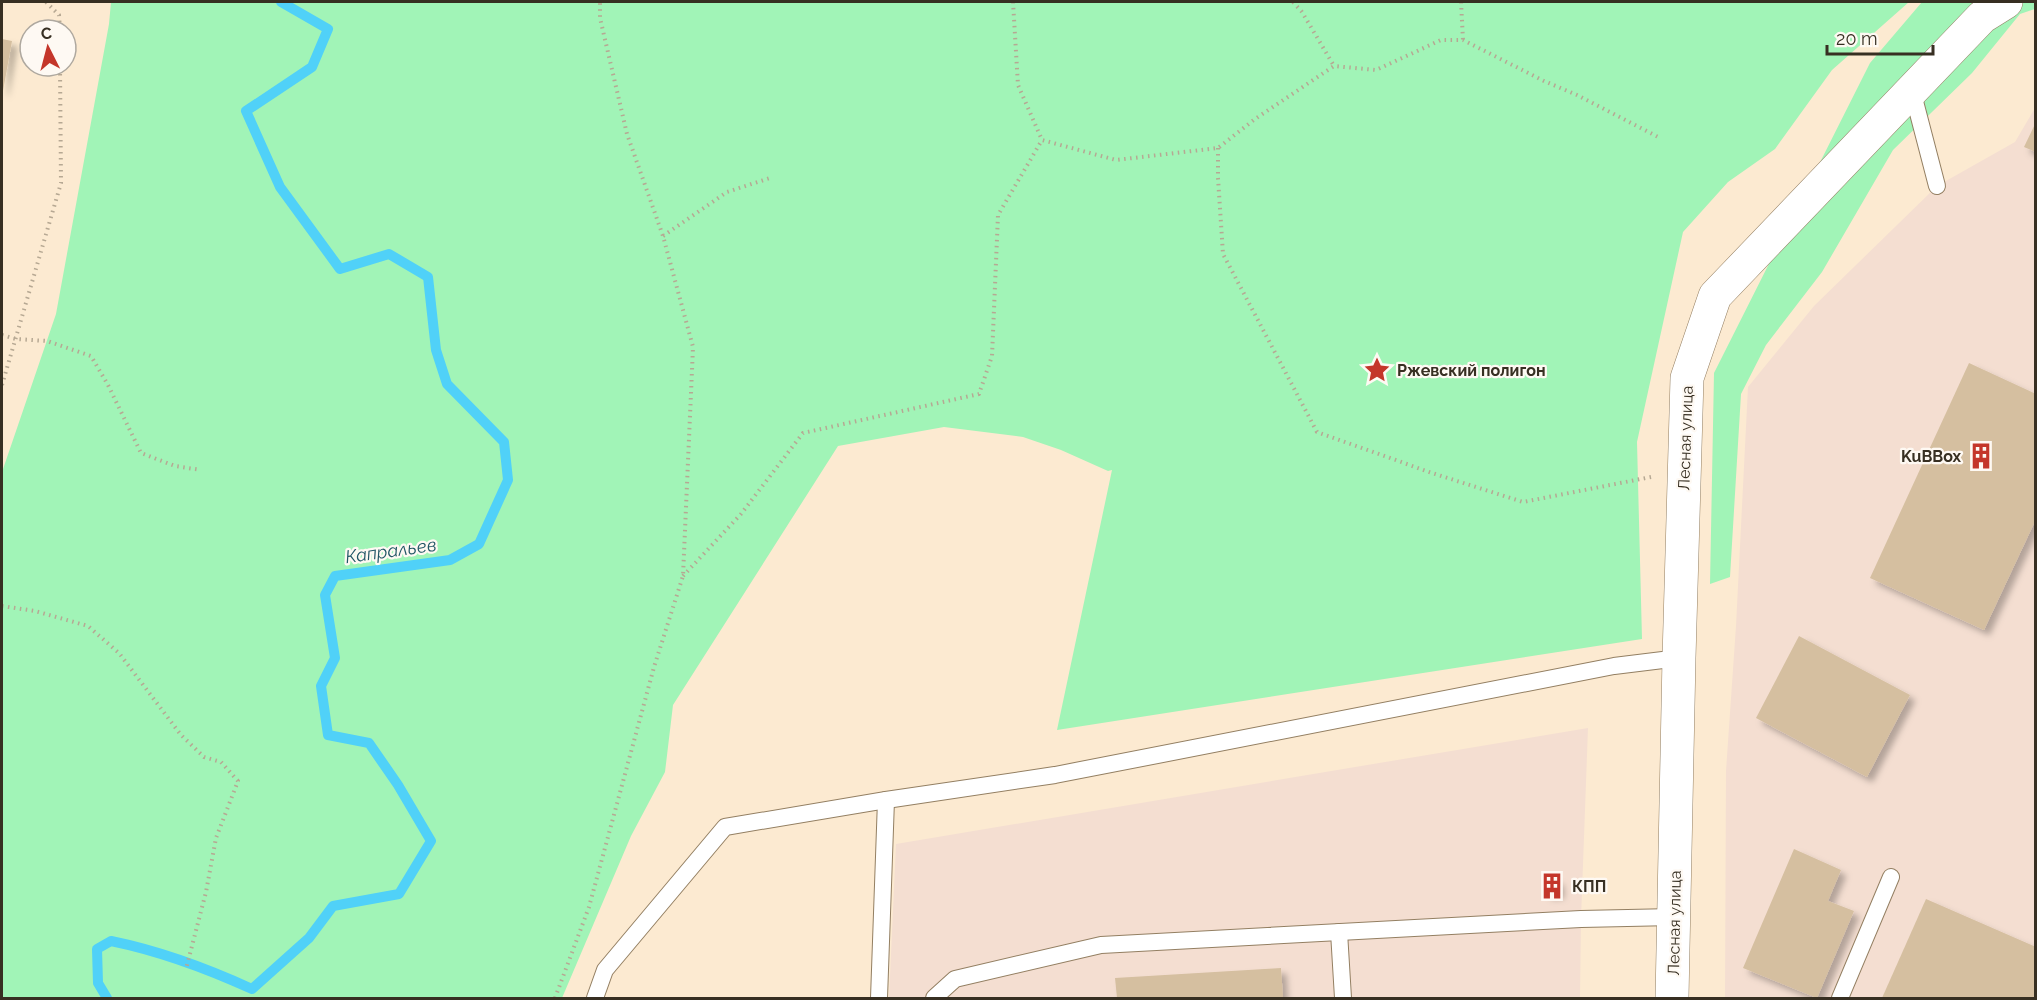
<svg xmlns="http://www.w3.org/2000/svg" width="2037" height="1000" font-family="Raleway,sans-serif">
  <defs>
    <filter id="shadow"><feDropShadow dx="5.5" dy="5.5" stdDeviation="3" flood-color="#0004"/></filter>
  </defs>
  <rect width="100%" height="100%" fill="#fcead1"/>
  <g fill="#f4ded1">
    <path d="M2035,108V998H1725L1726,771L1736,626L1748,387L1814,306L1937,186L2015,142Z"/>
    <path d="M1588,728L1581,919L1580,998H889L896,844Z"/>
  </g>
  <g fill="#a1f4b7">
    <path d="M111,2H1909L1832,70L1775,149L1728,182L1683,232L1637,442L1642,639L1057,730L1112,470L1108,471L1061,450L1023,437L944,427L838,446L673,705L665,772L631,836L562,998H2V472L56,314L109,24Z"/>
    <path d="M1922,2H2035V9L2020,14L1972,73L1893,150L1822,272L1766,345L1741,394L1730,577L1710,584L1714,373L1870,63Z"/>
  </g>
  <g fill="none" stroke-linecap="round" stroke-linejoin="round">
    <path stroke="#50d1f8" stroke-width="10" d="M107,998L98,983L97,949L111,941C160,951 206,968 252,989L309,938L333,906L399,894L431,841L398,785L369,743L328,735L321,686L335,658L325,595L335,576L450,560L479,544L508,480L504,442L447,384L436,350L428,277L389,254L340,269L280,187L246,111L312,67L328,29L281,2"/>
  </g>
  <g fill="#d5bfa0" filter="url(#shadow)">
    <path d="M2,39L12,41L3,91H2Z"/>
    <path d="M2036,122V152L2024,147Z"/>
    <path d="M1969,363L2036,394V519L1984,630L1870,578Z"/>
    <path d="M1799,636L1910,695L1867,777L1756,718Z"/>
    <path d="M1794,849L1841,870L1828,901L1854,911L1817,998L1743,968Z"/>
    <path d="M1558,879L1559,893L1546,894L1544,880Z"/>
    <path d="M1926,899L2036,947V998H1882Z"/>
    <path d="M1281,968L1283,998H1117L1115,978Z"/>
  </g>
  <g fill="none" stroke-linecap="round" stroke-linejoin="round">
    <g stroke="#937f62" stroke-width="18">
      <g id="lane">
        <path d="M1912,90L1937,186"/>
        <path d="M1339,932L1343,998"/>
        <path d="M595,998L605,970L725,827L886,800L1055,775L1614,666L1679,658"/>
        <path d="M879,998L886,800"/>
        <path d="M934,998L955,979L1101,945L1581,919L1674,917"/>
        <path d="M1840,998L1891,877"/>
      </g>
    </g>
    <g stroke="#937f62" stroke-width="34">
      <path id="street" d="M1672,998L1679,658L1687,378L1715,296L1982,17L2006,2"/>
    </g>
    <g stroke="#b6a893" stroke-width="4" stroke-dasharray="1.5 4.5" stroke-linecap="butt">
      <path d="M46,2L59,15L60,30"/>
      <path d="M1013,2L1018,85L1042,140L1116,160L1218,148L1255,119L1334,66L1376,70L1441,40H1463L1544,81L1577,95L1660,138"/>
      <path d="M1293,2L1302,12L1334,66"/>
      <path d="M1461,2L1463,40"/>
      <path d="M1218,148V178L1223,254L1317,432L1432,473L1523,502L1651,477"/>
      <path d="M663,236L727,192L770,178"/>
      <path d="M2,335L16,339L47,341L91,356L108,385L141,453L175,466L201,470"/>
      <path d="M2,385L61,183L60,66"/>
      <path d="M683,576L741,514L803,433L979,394L992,356L998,215L1042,140"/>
      <path d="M2,606L35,611L88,626L119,653L181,735L204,757L221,762L238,781L216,838L206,892L186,969"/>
      <path d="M555,998L589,907L654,667L683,576L693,347L663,236L627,134L600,18V2"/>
    </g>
    <use href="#lane" stroke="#fff" stroke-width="16"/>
    <use href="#street" stroke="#fff" stroke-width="33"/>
  </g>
  <defs>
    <g id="sight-bare" transform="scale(2.07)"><path d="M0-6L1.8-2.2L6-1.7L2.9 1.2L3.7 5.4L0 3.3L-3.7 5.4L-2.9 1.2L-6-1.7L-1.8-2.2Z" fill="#c4362a" stroke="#fef9f3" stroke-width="2.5" paint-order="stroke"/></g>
    <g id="building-bare" transform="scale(2.07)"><path d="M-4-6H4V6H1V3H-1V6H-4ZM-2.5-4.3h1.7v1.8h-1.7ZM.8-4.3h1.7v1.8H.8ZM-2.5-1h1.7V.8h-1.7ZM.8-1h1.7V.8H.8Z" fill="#c4362a" stroke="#fef9f3" stroke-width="2.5" paint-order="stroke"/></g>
  </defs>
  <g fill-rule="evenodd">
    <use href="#sight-bare" x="1377" y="370"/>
    <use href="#building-bare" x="1981" y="456"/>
    <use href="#building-bare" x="1552" y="886"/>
  </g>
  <g text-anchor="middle" stroke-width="4.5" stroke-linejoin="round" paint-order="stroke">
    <g font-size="16" font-weight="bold" fill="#372f22" stroke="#fef9f3" text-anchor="start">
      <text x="1397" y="376">Ржевский полигон</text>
      <text x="1961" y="462" text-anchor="end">KuBBox</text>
      <text x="1572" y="892">КПП</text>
    </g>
    <g font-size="16" fill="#372f22" stroke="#fef9f3">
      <text transform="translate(1685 438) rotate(-88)" y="6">Лесная улица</text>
      <text transform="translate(1674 923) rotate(-89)" y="6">Лесная улица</text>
    </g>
    <g font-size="18" font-style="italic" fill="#205565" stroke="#fef9f3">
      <text transform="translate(391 551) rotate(-8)" y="6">Капральев</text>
    </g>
  </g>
  <rect width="2037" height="1000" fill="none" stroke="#372f22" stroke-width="6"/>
  <g transform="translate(48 48) rotate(354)"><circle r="28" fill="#fef9f3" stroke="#aea89f" stroke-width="1.5"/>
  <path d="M0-4.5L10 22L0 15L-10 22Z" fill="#c4362a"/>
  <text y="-9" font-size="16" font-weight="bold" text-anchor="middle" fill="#372f22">С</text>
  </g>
  <path d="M1827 45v9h106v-9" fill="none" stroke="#372f22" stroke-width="3"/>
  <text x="1836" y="45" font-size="18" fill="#372f22" stroke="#fef9f3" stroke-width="4.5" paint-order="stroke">20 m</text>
</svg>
